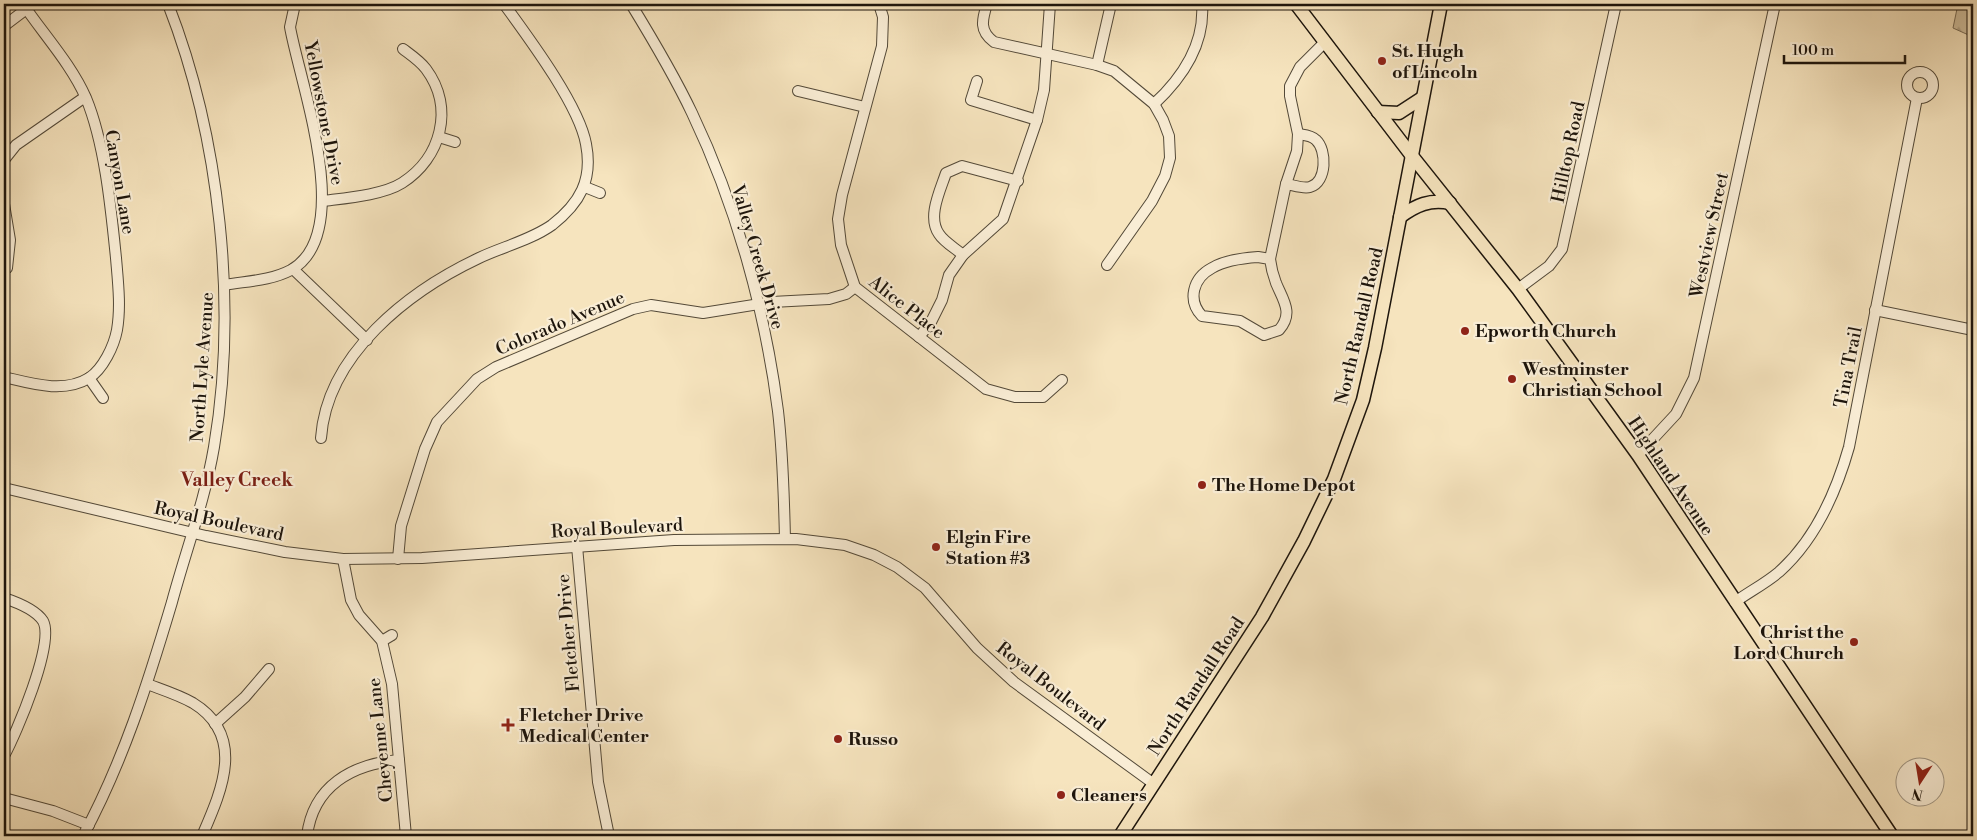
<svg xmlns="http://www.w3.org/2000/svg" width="1977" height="840" font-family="'Libre Bodoni',serif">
  <defs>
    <pattern id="forest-firs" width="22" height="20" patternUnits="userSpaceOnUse" patternTransform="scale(1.25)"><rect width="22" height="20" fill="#d1c1a0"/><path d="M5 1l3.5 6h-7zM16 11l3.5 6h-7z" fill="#b3a589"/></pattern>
  </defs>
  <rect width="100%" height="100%" fill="#f6e4be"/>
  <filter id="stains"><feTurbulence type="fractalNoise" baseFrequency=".004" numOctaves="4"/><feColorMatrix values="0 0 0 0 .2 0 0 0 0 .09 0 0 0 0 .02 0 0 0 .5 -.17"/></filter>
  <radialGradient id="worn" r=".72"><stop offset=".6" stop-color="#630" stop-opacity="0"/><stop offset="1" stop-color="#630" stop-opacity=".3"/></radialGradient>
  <path fill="url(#forest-firs)" stroke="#776b56" d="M1958,4H1973V37L1953,28Z"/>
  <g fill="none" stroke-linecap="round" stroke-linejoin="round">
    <g stroke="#534938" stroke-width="12">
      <g id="minor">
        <path d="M631,4C653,40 674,75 692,113C736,205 765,310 778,411C783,454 784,496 785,539"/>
        <path d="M879,4L883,17L882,46L842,195L838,219L841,245L855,287L986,389L1015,397H1043L1062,380"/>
        <path d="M987,4C982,20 979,31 994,42L1097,65L1114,71L1154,104L1163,120L1169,136L1170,158L1165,176L1152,201L1107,265"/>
        <path d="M4,26L33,4"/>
        <path d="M1097,65L1111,4"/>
        <circle cx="1920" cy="85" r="13"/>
        <path d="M977,81L971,100L1037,120"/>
        <path d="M798,91L865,107"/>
        <path d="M1154,104C1183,77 1205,44 1202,4"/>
        <path d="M439,137L455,142"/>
        <path d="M4,160L16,145L85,97"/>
        <path d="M1286,184C1293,185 1303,189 1310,187C1327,182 1327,150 1316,140C1311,135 1304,135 1298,134"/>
        <path d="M585,187L600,193"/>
        <path d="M323,201C346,198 383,195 402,183C441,158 455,108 426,69C420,61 411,55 403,49"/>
        <path d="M4,204L10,240L7,268"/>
        <path d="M963,255C955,248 944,242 939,234C927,217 940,191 946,173L962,166L1018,181"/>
        <path d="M1258,257L1270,259C1271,267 1273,275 1276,283C1283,300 1294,313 1279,330L1264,335L1240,321L1202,316C1187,300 1193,278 1212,268C1225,260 1243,258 1258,257Z"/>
        <path d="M1270,259L1286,184L1297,151L1298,134L1290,96V86L1300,67L1325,42"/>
        <path d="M293,269L367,340"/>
        <path d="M224,285C247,281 270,281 291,270C356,233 300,84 290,27L295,4"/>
        <path d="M1518,289L1549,266L1562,249L1616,4"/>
        <path d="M1875,310L1973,330"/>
        <path d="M919,337L931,322L942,300L949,275L963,255L1003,219L1037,120L1044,90L1050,4"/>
        <path d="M4,377C30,383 63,394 89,378C103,369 114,346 117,330C121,307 118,282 116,258C111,209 105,144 86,98C71,64 44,35 23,4"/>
        <path d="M89,378L103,398"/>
        <path d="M321,438C327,354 409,291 479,258C502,247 531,240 552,225C580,203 593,180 586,144C579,105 528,37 504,4"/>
        <path d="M1638,455L1676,414L1694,378L1775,4"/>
        <path d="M4,488L206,536L285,552L343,559L422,558L674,540L796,539L845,545L874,555L897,567L925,588L977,648L1014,682L1154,784"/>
        <path d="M577,546L598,782L609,836"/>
        <path d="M343,559L351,600L359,615L382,641L392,684L406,836"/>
        <path d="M398,559L401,526L425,449L437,422L477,379L496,367L633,309L651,305L703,313L772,302L829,299L846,294L855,287"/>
        <path d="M4,598C16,602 36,610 43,621C55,643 16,734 4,756"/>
        <path d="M1735,602C1749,592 1766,583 1779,572C1816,539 1836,493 1849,447L1917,98"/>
        <path d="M382,641L392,635"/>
        <path d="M147,684C163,690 179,695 193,703C247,736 221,792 202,836"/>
        <path d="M215,724L245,697L269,669"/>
        <path d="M4,798L53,811L89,825"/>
        <path d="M83,836C123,762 148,683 172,602C186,550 205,500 214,447C238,306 220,137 168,4"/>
        <path d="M307,836C313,786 352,764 399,760"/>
      </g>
    </g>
    <g stroke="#1d150c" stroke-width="15">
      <g id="major">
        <path d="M1296,4L1412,156L1518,289L1638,455L1892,836"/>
        <path d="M1378,112L1399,113L1422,98"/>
        <path d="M1400,217C1416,205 1430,199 1450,203"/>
        <path d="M1120,836L1262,617L1304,541L1334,479L1363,400L1375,348L1441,4"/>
      </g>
    </g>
    <use href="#minor" stroke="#f9edd5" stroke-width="10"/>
    <use href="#major" stroke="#f6e4be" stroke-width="12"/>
  </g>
  <g fill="#8f2418" stroke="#f9edd5" stroke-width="2">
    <circle cx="1382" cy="61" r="5"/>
    <circle cx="1465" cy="331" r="5"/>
    <circle cx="1512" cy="379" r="5"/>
    <circle cx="1202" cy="485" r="5"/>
    <circle cx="936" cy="547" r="5"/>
    <circle cx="1854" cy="642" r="5"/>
    <path d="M505.5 717.5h5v5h5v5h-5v5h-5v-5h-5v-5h5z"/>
    <circle cx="838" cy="739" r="5"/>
    <circle cx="1061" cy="795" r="5"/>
  </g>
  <g text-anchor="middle" stroke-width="4.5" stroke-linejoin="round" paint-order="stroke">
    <g font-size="18" font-weight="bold" fill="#1d150c" stroke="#f9edd5" text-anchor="start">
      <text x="1392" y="57">St. Hugh<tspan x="1392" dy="21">of Lincoln</tspan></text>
      <text x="1475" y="337">Epworth Church</text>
      <text x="1522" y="375">Westminster<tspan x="1522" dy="21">Christian School</tspan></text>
      <text x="1212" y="491">The Home Depot</text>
      <text x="946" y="543">Elgin Fire<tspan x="946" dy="21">Station #3</tspan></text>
      <text x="1844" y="638" text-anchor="end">Christ the<tspan x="1844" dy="21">Lord Church</tspan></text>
      <text x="519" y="721">Fletcher Drive<tspan x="519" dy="21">Medical Center</tspan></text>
      <text x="848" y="745">Russo</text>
      <text x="1071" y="801">Cleaners</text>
    </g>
    <g font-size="18" fill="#1d150c" stroke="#f9edd5">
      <text transform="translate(324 113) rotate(79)" y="6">Yellowstone Drive</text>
      <text transform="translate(1568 152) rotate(-78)" y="6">Hilltop Road</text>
      <text transform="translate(120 182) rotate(80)" y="6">Canyon Lane</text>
      <text transform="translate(1709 235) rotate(-78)" y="6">Westview Street</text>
      <text transform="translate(758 257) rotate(74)" y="6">Valley Creek Drive</text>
      <text transform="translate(907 307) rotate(38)" y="6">Alice Place</text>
      <text transform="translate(560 323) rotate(-23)" y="6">Colorado Avenue</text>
      <text transform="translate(1359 326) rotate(-77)" y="6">North Randall Road</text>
      <text transform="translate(202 367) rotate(-86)" y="6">North Lyle Avenue</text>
      <text transform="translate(1848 367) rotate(-79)" y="6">Tina Trail</text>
      <text transform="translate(1671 476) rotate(56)" y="6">Highland Avenue</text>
      <text transform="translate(219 521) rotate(12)" y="6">Royal Boulevard</text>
      <text transform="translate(617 528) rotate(-3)" y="6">Royal Boulevard</text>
      <text transform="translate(568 633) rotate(-95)" y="6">Fletcher Drive</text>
      <text transform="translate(1051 686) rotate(38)" y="6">Royal Boulevard</text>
      <text transform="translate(1196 686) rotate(-57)" y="6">North Randall Road</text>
      <text transform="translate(380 740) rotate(-96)" y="6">Cheyenne Lane</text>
    </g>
    <g font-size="19" font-weight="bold" fill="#7a1f14" stroke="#f9edd5">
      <text x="237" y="486">Valley Creek</text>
    </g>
  </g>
  <rect width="1977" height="840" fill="none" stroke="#f6e4be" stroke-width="20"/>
  <rect x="5" y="5" width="1967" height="830" fill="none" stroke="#1d150c" stroke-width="2.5"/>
  <rect x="10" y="10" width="1957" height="820" fill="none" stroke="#1d150c"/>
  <g transform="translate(1920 782) rotate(192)"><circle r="24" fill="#f9edd5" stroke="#a19785"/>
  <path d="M0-4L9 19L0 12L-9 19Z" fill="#8f2418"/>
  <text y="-8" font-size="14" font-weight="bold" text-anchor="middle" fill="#1d150c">N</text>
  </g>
  <path d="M1784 55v8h121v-8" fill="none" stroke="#1d150c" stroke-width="2.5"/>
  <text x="1792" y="55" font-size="15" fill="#1d150c" stroke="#f9edd5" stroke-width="4" paint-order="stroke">100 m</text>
  <rect width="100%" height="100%" filter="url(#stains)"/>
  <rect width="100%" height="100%" fill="url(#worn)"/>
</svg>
